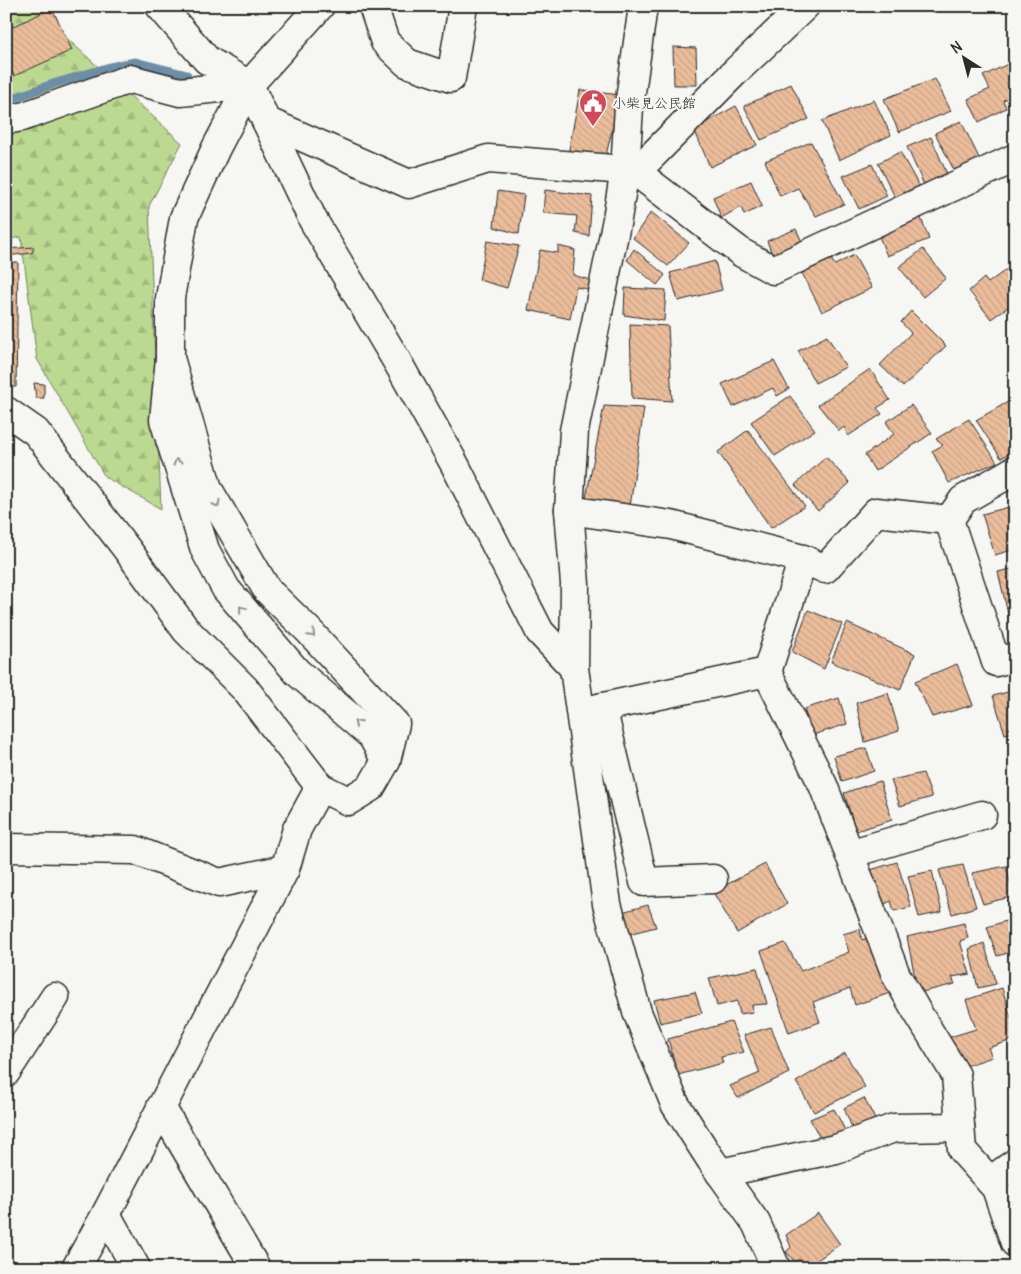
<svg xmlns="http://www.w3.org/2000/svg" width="1021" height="1274" font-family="Delius,'Klee One',sans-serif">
  <defs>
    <pattern id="forest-firs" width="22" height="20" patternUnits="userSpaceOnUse" patternTransform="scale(1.25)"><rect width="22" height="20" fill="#bcd991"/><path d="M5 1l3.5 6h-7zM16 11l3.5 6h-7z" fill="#a2ba7d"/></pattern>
    <pattern id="building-back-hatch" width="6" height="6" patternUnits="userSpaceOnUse" patternTransform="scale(1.25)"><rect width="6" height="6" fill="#ebbd9b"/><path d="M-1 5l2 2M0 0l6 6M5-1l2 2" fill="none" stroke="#caa386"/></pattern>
  </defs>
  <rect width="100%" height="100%" fill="#f6f6f2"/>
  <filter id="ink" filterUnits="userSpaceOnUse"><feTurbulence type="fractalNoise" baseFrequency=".02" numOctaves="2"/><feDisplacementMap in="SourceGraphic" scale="10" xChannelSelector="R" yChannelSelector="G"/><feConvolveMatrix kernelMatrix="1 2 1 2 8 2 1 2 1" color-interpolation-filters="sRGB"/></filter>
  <g filter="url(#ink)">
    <path fill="url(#forest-firs)" stroke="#74825e" d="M6,6H50V23L182,143L149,206L161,509L105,477L37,359L21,237L6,240Z"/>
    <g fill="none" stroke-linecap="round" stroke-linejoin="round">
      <path stroke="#6e8da6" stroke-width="9" d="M6,101L53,84L110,67L135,62L187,75"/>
    </g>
    <g fill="url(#building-back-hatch)" stroke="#2b2b2b">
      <path d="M52,8L72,50L14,76L6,59V30Z"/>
      <path d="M673,47L696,48L697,85H674Z"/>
      <path d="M1014,61L1015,64V96L1003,100L1006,108L979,122L968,99L990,89L983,76Z"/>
      <path d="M935,79L951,111L899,132L884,99Z"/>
      <path d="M791,84L809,119L761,140L744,106Z"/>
      <path d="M580,90L620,95L604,164L568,155Z"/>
      <path d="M874,100L891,135L839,160L822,121Z"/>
      <path d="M736,106L757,145L710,167L694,129Z"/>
      <path d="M961,121L981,162L956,174L935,133Z"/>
      <path d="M931,137L947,174L924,185L907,147Z"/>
      <path d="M811,142L844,204L816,216L798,188L780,196L765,161Z"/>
      <path d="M900,152L919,186L895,197L878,163Z"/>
      <path d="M872,164L887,196L859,209L843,176Z"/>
      <path d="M751,181L762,206L744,215L741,207L721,218L713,197Z"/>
      <path d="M545,190L592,196L589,236L575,233L577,216L543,213Z"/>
      <path d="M498,191L524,195L519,234L494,227Z"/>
      <path d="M651,212L689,243L668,266L633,238Z"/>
      <path d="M919,213L929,239L887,256L876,229Z"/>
      <path d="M796,229L804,246L775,262L767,241Z"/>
      <path d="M487,241L519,246L507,288L479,280Z"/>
      <path d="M558,246L575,250L573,275L590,280L588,289L576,287L570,319L528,310L540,250L558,253Z"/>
      <path d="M34,247L32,253L6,256V249Z"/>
      <path d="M634,249L665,275L657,285L627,260Z"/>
      <path d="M923,249L946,278L923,297L899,267Z"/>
      <path d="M854,255L872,288L822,312L802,273L831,259L835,265Z"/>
      <path d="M715,261L722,290L678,301L670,273Z"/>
      <path d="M6,262H18L16,387L6,386Z"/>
      <path d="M1015,263V302L991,319L969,291L984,278L988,283Z"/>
      <path d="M625,288L666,290L664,321L624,315Z"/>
      <path d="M911,311L946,346L903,387L880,365L911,333L901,322Z"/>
      <path d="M630,324L668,326L672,401L632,398Z"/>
      <path d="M827,336L846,367L815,383L798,351Z"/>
      <path d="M774,361L789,389L777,396L773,388L733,407L722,384Z"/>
      <path d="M870,369L890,400L877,408L882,414L848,436L844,427L839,431L818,405Z"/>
      <path d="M34,383L44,384V398H36Z"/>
      <path d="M790,396L815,430L775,456L751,422Z"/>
      <path d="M1015,398V450L1001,458L976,420Z"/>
      <path d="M911,405L932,433L875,471L865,455L894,434L886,422Z"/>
      <path d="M604,406L644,408L629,514L585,503Z"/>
      <path d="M969,419L997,462L949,483L932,451L943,445L936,439Z"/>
      <path d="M748,430L805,506L771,528L718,452Z"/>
      <path d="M826,457L850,483L818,511L795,485Z"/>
      <path d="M1009,507L1011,517L1015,516V549L995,555L982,514Z"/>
      <path d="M1015,568V620L1010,622L998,572Z"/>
      <path d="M808,610L842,624L824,669L792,652Z"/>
      <path d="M847,623L915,654L900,690L831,662Z"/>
      <path d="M957,664L973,705L932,717L915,681Z"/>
      <path d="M1015,690V732L1005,734L993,696Z"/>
      <path d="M888,693L899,731L865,742L856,703Z"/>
      <path d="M839,698L847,724L813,735L804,709Z"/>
      <path d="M866,748L874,771L842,782L834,756Z"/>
      <path d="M923,773L932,797L900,806L891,780Z"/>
      <path d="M880,781L892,820L856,831L844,793Z"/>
      <path d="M1015,845V875L1008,847Z"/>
      <path d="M897,862L911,907L894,911L891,901L880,906L867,871Z"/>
      <path d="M765,864L787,904L737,933L713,892Z"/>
      <path d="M963,865L976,907L952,914L939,870Z"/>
      <path d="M1006,866L1014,896L983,904L972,873Z"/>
      <path d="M932,871L942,912L919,917L908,876Z"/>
      <path d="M648,905L656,927L624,935L618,913Z"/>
      <path d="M1015,918V951L997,956L987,927Z"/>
      <path d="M964,923L968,938L960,941L970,974L952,977L955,984L918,993L907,937Z"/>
      <path d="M860,929L862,940L870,937L893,992L855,1005L850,988L813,1002L820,1022L789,1033L761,951L785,943L801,971L849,952L843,934Z"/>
      <path d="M984,943L996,984L978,988L969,949Z"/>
      <path d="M757,968L767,1004L752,1005L753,1012L740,1014L737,1001L717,1006L709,978Z"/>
      <path d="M1002,988L1015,1030V1039L988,1048L992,1057L960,1068L950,1037L976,1029L966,1000Z"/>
      <path d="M695,992L702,1013L660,1023L654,1000Z"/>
      <path d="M731,1022L744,1052L721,1057L723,1063L678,1075L668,1039Z"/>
      <path d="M771,1027L789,1073L738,1098L730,1086L760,1073L744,1035Z"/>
      <path d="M845,1053L865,1087L814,1112L796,1082Z"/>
      <path d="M864,1098L877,1123L855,1135L844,1108Z"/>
      <path d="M834,1109L846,1132L823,1144L810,1119Z"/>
      <path d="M818,1213L840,1244L806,1268L799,1259L795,1262L786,1252L791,1247L786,1235Z"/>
    </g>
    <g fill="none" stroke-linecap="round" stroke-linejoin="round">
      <g stroke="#2b2b2b" stroke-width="31">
        <g id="minor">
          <path d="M160,6L207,60L249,85L313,220L398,363L455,465L540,632L574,668"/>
          <path d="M320,6L249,85L216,148L184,218L170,298V358L164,420L205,550L226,589L297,672L372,736L386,761"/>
          <path d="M373,6L385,42L407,63L451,78L463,6"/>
          <path d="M643,6L629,107L625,170L617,219L574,431L569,510L575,584L574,668L607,904L637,1012L675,1104L711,1160L756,1223L776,1268"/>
          <path d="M6,120L22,117L130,79L180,92L249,85"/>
          <path d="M266,121L409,184L488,159L625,170L636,172L742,253L773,270L1015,158"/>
          <path d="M636,172L736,71L805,6"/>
          <path d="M6,411L36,432L126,548L186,630L245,689L320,787L348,801L371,787L386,761L395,724L309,631L267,590L208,489L170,358"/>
          <path d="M1015,470L963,500L949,520L996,662L1015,657"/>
          <path d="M569,510L671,525L803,559L825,569L876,512L949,520"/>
          <path d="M803,559L767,672L823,785L896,975L916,1010L956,1075L962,1150L996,1188L1015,1243"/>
          <path d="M602,707L644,882L713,879"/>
          <path d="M585,711L767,672"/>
          <path d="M6,848L135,850L219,883L285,869"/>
          <path d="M849,854L982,815"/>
          <path d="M6,1072L55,997"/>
          <path d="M161,1107L256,1268"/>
          <path d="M720,1173L836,1149L894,1128L960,1127"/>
          <path d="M990,1181L1015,1163"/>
          <path d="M106,1214L136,1268"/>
          <path d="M76,1268L106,1214L285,869L297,829L320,787"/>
        </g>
      </g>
      <use href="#minor" stroke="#f6f6f2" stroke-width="28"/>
    </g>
    <defs><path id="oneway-chevron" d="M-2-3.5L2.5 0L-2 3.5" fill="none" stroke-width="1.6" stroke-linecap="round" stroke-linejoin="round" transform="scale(1.25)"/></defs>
    <g stroke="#90908e">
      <use href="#oneway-chevron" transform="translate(177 462) rotate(-107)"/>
      <use href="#oneway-chevron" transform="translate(217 504) rotate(60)"/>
      <use href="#oneway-chevron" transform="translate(242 609) rotate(-130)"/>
      <use href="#oneway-chevron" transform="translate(312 634) rotate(47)"/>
      <use href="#oneway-chevron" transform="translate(357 723) rotate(-139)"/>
    </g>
  </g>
  <defs>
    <g id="civic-pin" transform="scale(1.4375)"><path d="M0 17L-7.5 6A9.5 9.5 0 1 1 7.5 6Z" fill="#d1495b" stroke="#f6f6f2"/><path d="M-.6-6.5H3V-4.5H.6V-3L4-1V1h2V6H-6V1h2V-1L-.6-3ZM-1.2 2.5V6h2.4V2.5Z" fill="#fff"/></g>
  </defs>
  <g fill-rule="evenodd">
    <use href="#civic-pin" x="593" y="103"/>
  </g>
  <g text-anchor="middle" stroke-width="4" stroke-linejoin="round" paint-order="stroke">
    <g font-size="14" fill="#2b2b2b" stroke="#f6f6f2" text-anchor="start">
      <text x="612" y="108">小柴見公民館</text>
    </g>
  </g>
  <rect width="1021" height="1274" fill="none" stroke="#f6f6f2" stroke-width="25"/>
  <rect x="12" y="12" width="996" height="1249" fill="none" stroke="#2b2b2b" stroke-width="2" filter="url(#ink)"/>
  <g transform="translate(964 58) rotate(324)" stroke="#f6f6f2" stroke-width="4" paint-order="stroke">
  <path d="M0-4L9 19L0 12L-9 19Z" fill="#2b2b2b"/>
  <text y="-8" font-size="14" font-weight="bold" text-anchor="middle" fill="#2b2b2b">N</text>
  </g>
</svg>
